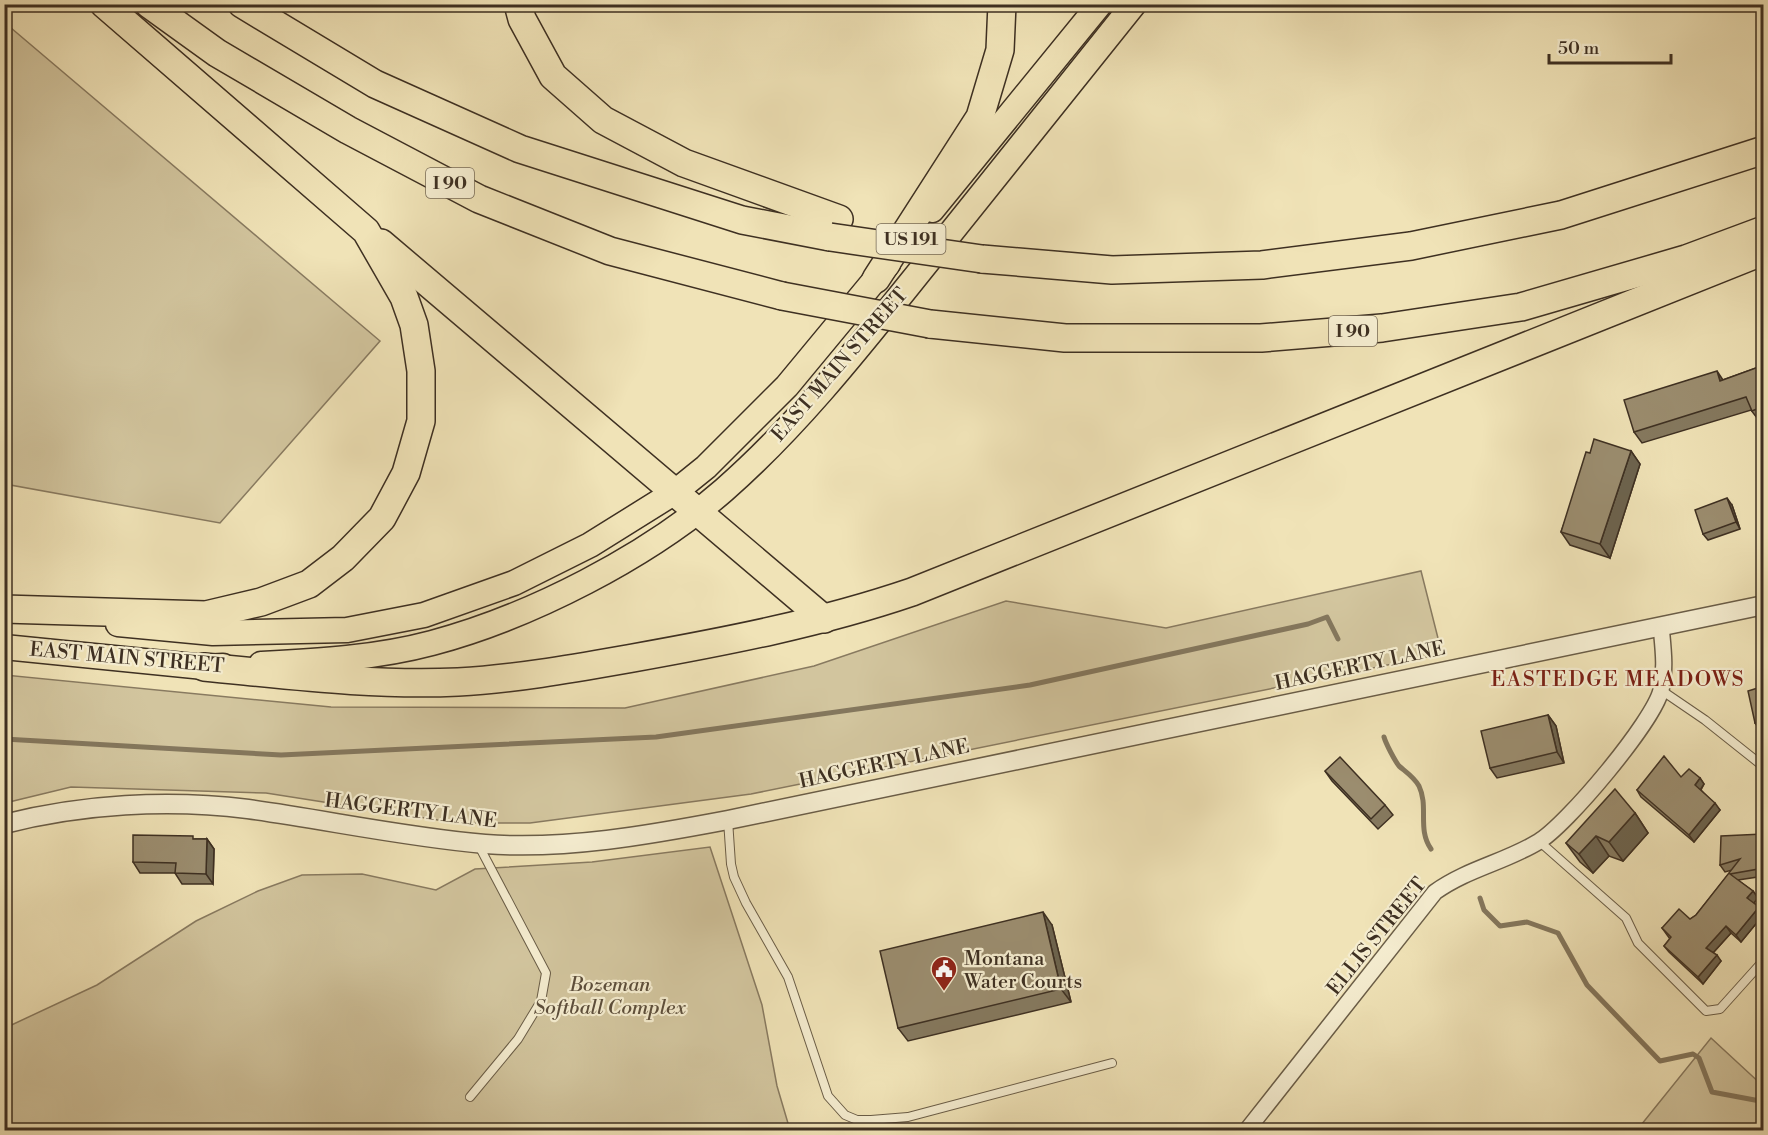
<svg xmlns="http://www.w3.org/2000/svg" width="1768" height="1135" font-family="'Libre Bodoni',serif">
  <rect width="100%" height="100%" fill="#f0e3b7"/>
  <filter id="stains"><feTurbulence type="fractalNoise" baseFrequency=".00333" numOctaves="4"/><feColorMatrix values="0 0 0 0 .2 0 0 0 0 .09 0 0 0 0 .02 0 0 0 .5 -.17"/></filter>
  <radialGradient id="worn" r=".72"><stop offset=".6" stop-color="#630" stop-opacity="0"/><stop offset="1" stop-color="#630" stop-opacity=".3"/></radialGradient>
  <g fill="#d2c59e" stroke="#887a60" stroke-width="1.5">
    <path d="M4,22L380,341L220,523L5,484Z"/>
    <path d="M1421,571L1442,654L751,794L530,823H457L266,793L71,787L5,803V675L331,707L625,708L814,666L1006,601L1166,628Z"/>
    <path d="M710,847L762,1005L777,1086L790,1130H5V1028L97,985L196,921L258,891L302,875L362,874L436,890L475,869L592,862Z"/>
    <path d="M1711,1038L1763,1086V1130H1637Z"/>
  </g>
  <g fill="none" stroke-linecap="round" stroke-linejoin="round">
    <g stroke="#84775d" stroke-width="5">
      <path d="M1384,737C1386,744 1395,761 1399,766C1406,772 1414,777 1419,786C1429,807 1417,829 1431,849"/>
      <path d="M4,739L281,755L656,737L1030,685L1308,624L1327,617L1338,639"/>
      <path d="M1480,898L1484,910L1500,926L1527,922L1558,933L1587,985L1660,1061L1693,1054L1699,1058L1712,1092L1760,1101L1764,1109"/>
    </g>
    <g stroke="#6a5d47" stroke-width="10">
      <g id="service">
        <path d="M1661,690L1705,720L1764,767"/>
        <path d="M728,820L731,864L734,877L746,903L788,977L828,1096L845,1115L857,1120H871L908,1117L1112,1063"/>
        <path d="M1540,842L1626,918L1638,943L1706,1011L1720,1009L1764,960"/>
        <path d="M470,1097L518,1039L541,1001L546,973L478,844"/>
      </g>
    </g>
    <g stroke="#6a5d47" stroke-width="18">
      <path id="minor" d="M1247,1130L1435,892C1467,869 1505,862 1538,842C1566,826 1654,721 1661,690C1666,668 1663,648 1661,626"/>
    </g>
    <g stroke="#6a5d47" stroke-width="21">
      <path id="tertiary" d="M4,824C82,804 168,799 248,809C327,820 405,837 485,844C566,850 649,835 728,820L1764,605"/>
    </g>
    <g stroke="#3e3022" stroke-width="27">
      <g id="trunk">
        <path d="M932,210L1100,4"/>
        <path d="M118,624L213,633L347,630L424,615L514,583L590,545L675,492L706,467L787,386L888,264"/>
        <path d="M4,647L204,667L223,666"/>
        <path d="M261,664C318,661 376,658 432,643C530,617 647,557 724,490C804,420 870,333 937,250C1002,168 1068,86 1134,4"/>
      </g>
    </g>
    <g stroke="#3e3022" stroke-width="30">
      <g id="motorway">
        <path d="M149,4L217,53L348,130L479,199L610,251L782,296"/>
        <path d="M242,4L375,84L520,149L742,220L830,237"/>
        <path d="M518,4L522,19L553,76L603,120L684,163L839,219"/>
        <path d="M381,243L824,619"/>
        <path d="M982,259L1112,270L1262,265L1411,246L1561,215L1764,150"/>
        <path d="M876,279L980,117L1000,50L1002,4"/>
        <path d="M930,324L1065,338H1261L1382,328L1521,307L1686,259L1764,230"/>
        <path d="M4,609L206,615L261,602L309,584L343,558L382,518L406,473L421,421V371L414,325L404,297L366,231L104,4"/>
        <path d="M204,667C288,675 373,686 458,682C516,679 576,668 633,658C728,641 821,623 912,592L1764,251"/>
      </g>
    </g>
    <use href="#service" stroke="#f5edd0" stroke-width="8"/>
    <use href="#minor" stroke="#f5edd0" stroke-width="15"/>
    <use href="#tertiary" stroke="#f5edd0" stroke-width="18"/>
    <use href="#trunk" stroke="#f0e3b7" stroke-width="24"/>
    <use href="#motorway" stroke="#f0e3b7" stroke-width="27"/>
    <g stroke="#3e3022" stroke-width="30" stroke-linecap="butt">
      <g id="motorway-bridge">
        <path d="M830,237L982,259"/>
        <path d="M782,296L930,324"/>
      </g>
    </g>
    <use href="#motorway-bridge" stroke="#f0e3b7" stroke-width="27"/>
  </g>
  <g fill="#85795f" stroke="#3e3022" stroke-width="1.5">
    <path d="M1764,365V421L1760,422L1751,410L1642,443L1634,432L1723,380Z"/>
    <path d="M1631,451L1640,464L1610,558L1570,545L1561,532L1590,453Z"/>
    <path d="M1732,505L1740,529L1708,540L1703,534Z"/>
    <path d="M1764,686V729L1760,730L1755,723Z"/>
    <path d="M1548,715L1556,726L1564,763L1497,778L1490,768Z"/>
    <path d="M1325,771L1385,805L1393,815L1378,829L1332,781Z"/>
    <path d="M1681,777L1700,778L1704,784L1701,790L1720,810L1694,842L1641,797L1637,790Z"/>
    <path d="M1635,813L1648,833L1623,861L1609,856L1593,873L1580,862L1566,843Z"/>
    <path d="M1764,835V876L1738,880L1753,891L1758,898L1754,903L1759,907L1764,914L1741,942L1731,933L1713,953L1721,961L1703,984L1669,952L1664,946L1670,939L1662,928L1690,919L1696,915L1732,870L1725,872L1720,865Z"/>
    <path d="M195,839H207L214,849L213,884H182L175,873H140L133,862Z"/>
    <path d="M1052,925L1071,1002L908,1041L898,1028Z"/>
  </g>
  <g fill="#6c634e" stroke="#3e3022" stroke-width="1.5">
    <path d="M1717,371L1725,383L1720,381Z"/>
    <path d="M1631,451L1640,464L1610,558L1600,544Z"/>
    <path d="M1727,498L1732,505L1740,529L1736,522Z"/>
    <path d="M1548,715L1556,726L1564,763L1557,752Z"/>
    <path d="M1700,778L1704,784L1699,792L1695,785Z"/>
    <path d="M1715,803L1720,810L1694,842L1689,835Z"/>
    <path d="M1635,813L1648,833L1623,861L1609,842Z"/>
    <path d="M1596,836L1609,856L1593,873L1579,854Z"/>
    <path d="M207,839L214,849L213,884L206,874Z"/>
    <path d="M1753,891L1758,898L1752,905L1747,898Z"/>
    <path d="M1759,907L1764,914L1741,942L1736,935Z"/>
    <path d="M1043,912L1052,925L1071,1002L1061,989Z"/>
    <path d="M1726,926L1731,933L1711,955L1706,948Z"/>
    <path d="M1717,955L1721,961L1703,984L1698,977Z"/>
  </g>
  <g fill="#9b8d6f" stroke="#3e3022" stroke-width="1.5">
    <path d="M1764,365V406L1752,411L1746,397L1634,432L1624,400L1717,371L1720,381Z"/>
    <path d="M1594,439L1631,451L1600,544L1561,532L1586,452L1590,453Z"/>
    <path d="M1727,498L1736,522L1703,534L1695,510Z"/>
    <path d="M1764,686V720L1755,723L1748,691Z"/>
    <path d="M1548,715L1557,752L1490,768L1481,731Z"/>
    <path d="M1664,756L1681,777L1689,769L1700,778L1695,785L1715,803L1689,835L1637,790Z"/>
    <path d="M1340,757L1385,805L1371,819L1325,771Z"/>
    <path d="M1615,789L1635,813L1609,842L1596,836L1579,854L1566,843Z"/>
    <path d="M1763,834L1764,836V868L1730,874L1753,891L1747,898L1759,907L1736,935L1726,926L1706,948L1717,955L1698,977L1664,946L1671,937L1662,928L1679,909L1690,919L1696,915L1740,859L1720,865L1721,836Z"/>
    <path d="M133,835L193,836V839H207L206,874L175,873L176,863L133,862Z"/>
    <path d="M1043,912L1061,989L898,1028L880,951Z"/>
  </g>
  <defs>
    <g id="civic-pin" transform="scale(1.35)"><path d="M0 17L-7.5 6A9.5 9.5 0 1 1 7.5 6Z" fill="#8f2418" stroke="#f5edd0"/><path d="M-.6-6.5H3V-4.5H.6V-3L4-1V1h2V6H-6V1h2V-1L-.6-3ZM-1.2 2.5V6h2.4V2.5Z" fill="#fff"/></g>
  </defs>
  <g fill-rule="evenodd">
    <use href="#civic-pin" x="944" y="969"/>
  </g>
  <g text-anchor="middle" stroke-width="4.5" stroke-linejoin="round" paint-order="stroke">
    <g fill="#f5edd0" stroke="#756956" stroke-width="1.5">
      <rect x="426" y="168" width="48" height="30" rx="4.5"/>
      <rect x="876.5" y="224" width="69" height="30" rx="4.5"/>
      <rect x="1329" y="316" width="48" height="30" rx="4.5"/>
    </g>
    <g font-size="18" font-weight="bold" fill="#3e3022">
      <text x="450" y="189">I 90</text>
      <text x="911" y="245">US 191</text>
      <text x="1353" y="337">I 90</text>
    </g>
    <g font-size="20" fill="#3e3022" stroke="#f5edd0">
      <text transform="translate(839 364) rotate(-49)" y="7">EAST MAIN STREET</text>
      <text transform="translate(127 657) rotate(5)" y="7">EAST MAIN STREET</text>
      <text transform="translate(1360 665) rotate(-12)" y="7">HAGGERTY LANE</text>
      <text transform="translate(884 763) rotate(-12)" y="7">HAGGERTY LANE</text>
      <text transform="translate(411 810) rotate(7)" y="7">HAGGERTY LANE</text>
      <text transform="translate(1376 936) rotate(-51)" y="7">ELLIS STREET</text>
    </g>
    <g font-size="20" fill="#3e3022" stroke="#f5edd0" text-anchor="start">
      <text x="964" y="965">Montana<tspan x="964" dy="23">Water Courts</tspan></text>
    </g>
    <g font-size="20" font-style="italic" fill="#5c4e3b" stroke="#f5edd0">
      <text x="610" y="991">Bozeman<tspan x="610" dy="23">Softball Complex</tspan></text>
    </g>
    <g font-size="21" letter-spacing="1.5" fill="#7a1f14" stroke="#f5edd0">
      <text x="1618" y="686">EASTEDGE MEADOWS</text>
    </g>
  </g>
  <rect width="1768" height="1135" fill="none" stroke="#f0e3b7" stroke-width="24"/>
  <rect x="6" y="6" width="1756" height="1123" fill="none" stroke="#3e3022" stroke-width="3"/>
  <rect x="12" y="12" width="1744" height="1111" fill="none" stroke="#3e3022" stroke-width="1.5"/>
  <path d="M1549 54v9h122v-9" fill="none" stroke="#3e3022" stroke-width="3"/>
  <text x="1558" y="54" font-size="18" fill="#3e3022" stroke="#f5edd0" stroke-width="4.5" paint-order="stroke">50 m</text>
  <rect width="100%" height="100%" filter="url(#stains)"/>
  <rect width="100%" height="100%" fill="url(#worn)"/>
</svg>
